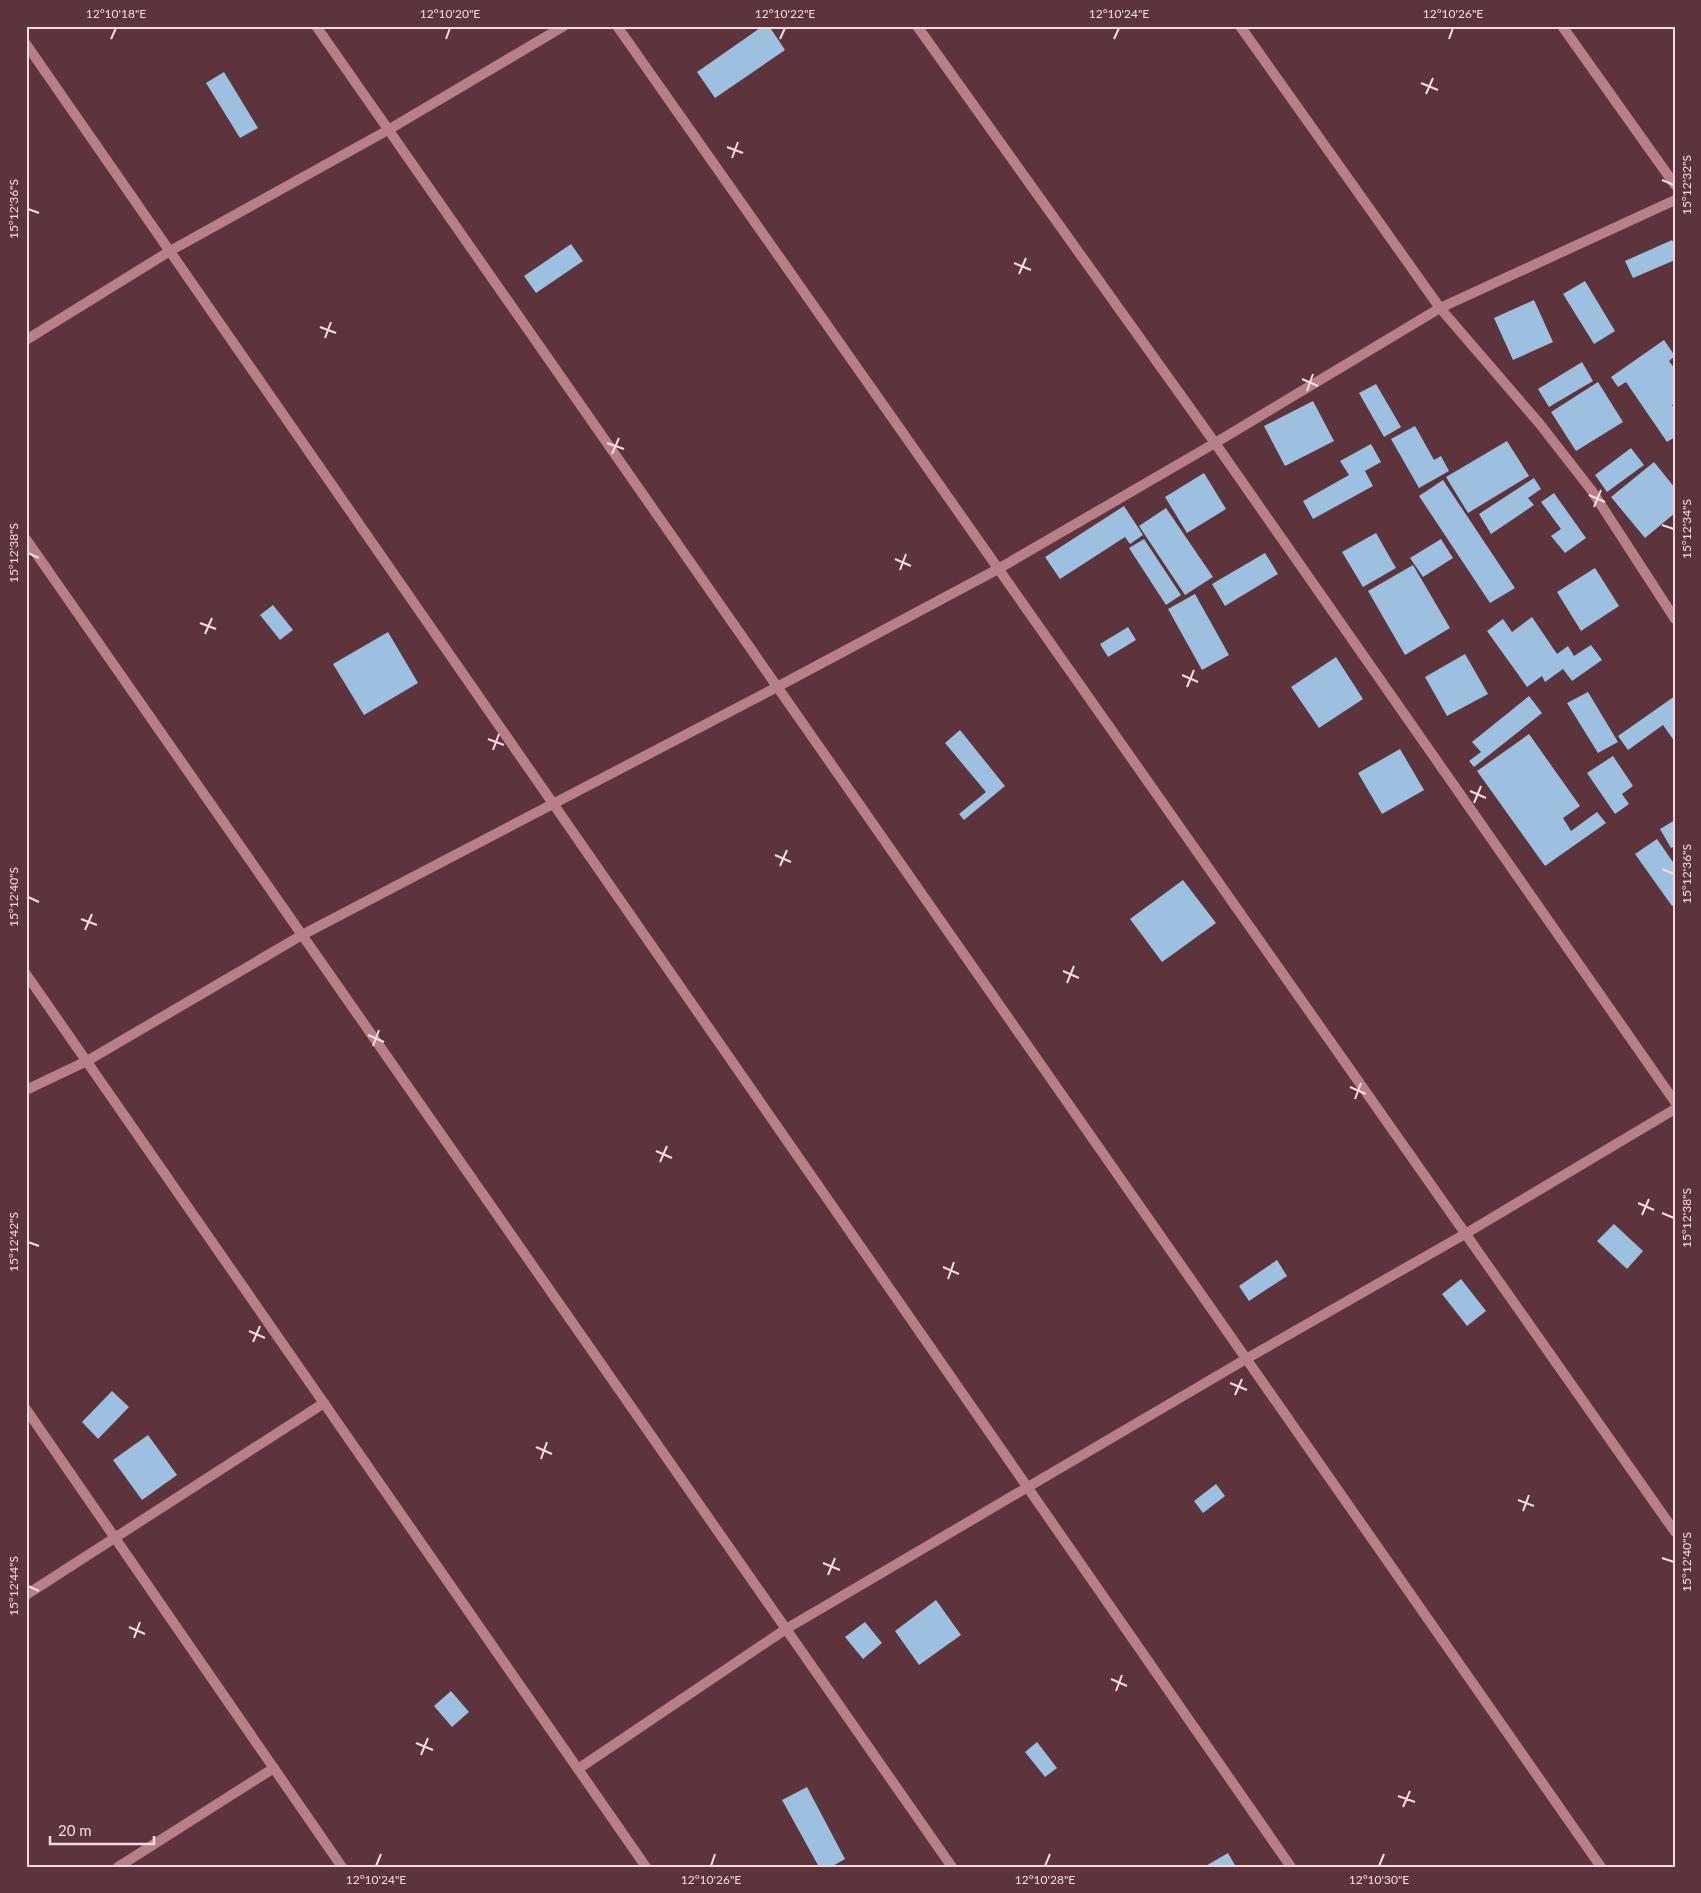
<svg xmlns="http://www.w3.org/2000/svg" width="1701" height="1893" font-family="Lato,sans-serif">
  <rect width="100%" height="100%" fill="#5d343c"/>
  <g fill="#9dbfe0">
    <path d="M763,26H769L785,50L715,98L697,72Z"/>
    <path d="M224,72L258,128L240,138L206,83Z"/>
    <path d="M1672,240L1675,247V260L1633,278L1625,261Z"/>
    <path d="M571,244L583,261L536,293L524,276Z"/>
    <path d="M1585,281L1615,331L1594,344L1563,294Z"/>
    <path d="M1534,300L1553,342L1513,360L1494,318Z"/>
    <path d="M1664,340L1675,356L1669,361L1675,369V403L1672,405L1675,409V437L1667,442L1626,382L1618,387L1611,377Z"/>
    <path d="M1582,362L1593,381L1549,407L1538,389Z"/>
    <path d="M1598,382L1623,422L1576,451L1551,412Z"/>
    <path d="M1376,384L1401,427L1384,437L1359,393Z"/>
    <path d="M1313,401L1334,441L1285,466L1264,426Z"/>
    <path d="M1415,426L1434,460L1441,456L1449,471L1419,488L1391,439Z"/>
    <path d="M1507,441L1529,476L1468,513L1446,477Z"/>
    <path d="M1371,444L1381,462L1365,471L1373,486L1313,519L1303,501L1349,475L1340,461Z"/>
    <path d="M1631,448L1644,465L1607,492L1595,475Z"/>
    <path d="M1654,462L1675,488V513L1645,538L1611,497Z"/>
    <path d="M1204,473L1226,509L1187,533L1165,497Z"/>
    <path d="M1534,478L1541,489L1528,498L1534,505L1491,534L1479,514Z"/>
    <path d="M1443,480L1515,588L1490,603L1419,496Z"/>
    <path d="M1554,493L1586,538L1565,553L1551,536L1561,529L1541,502Z"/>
    <path d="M1124,506L1143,535L1130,544L1125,537L1060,579L1045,557Z"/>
    <path d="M1166,508L1213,577L1185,595L1139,526Z"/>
    <path d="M1376,533L1396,568L1363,587L1342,552Z"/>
    <path d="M1144,539L1181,595L1166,605L1129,548Z"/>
    <path d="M1441,539L1453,558L1423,577L1410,558Z"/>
    <path d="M1265,553L1278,574L1225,606L1212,584Z"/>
    <path d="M1413,565L1450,628L1405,655L1368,591Z"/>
    <path d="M1595,568L1619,606L1581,631L1557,592Z"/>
    <path d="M1195,594L1229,655L1202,670L1168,609Z"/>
    <path d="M273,605L293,630L280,640L260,615Z"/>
    <path d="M1532,617L1557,654L1568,646L1574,656L1591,645L1602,660L1572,681L1563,669L1545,682L1542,676L1527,687L1487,631L1503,619L1512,632Z"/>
    <path d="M1128,627L1136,640L1108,657L1100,644Z"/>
    <path d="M388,632L418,683L364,715L333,664Z"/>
    <path d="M1465,654L1488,694L1447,716L1425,677Z"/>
    <path d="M1336,657L1363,699L1319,728L1291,687Z"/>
    <path d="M1588,692L1618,742L1598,753L1567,703Z"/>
    <path d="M1529,696L1542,713L1474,767L1469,761L1481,752L1472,742Z"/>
    <path d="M1675,696V742L1663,725L1628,750L1618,736Z"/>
    <path d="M960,730L1005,786L964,820L959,814L986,792L945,743Z"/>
    <path d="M1529,734L1580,806L1563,818L1571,831L1597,812L1606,823L1545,866L1477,771Z"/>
    <path d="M1400,749L1424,790L1382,814L1358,773Z"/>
    <path d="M1613,756L1633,786L1622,794L1629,804L1615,814L1587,773Z"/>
    <path d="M1675,820V846L1671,848L1660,829Z"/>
    <path d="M1657,839L1675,865V904L1672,906L1635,854Z"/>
    <path d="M1183,880L1216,923L1162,962L1130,919Z"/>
    <path d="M1614,1224L1643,1251L1627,1269L1597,1241Z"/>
    <path d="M1277,1260L1287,1276L1249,1301L1239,1286Z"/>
    <path d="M1461,1279L1486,1311L1467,1326L1442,1294Z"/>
    <path d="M112,1391L129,1407L98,1439L82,1422Z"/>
    <path d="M148,1435L177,1475L142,1500L113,1460Z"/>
    <path d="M1216,1484L1225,1496L1203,1513L1194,1501Z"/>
    <path d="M936,1600L961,1635L919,1665L895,1631Z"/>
    <path d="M865,1622L882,1643L863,1659L845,1637Z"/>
    <path d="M451,1691L469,1712L452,1727L434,1706Z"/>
    <path d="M1037,1742L1057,1768L1045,1777L1025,1752Z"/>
    <path d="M807,1787L845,1859L831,1867H819L782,1800Z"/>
    <path d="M1228,1853L1236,1867H1204Z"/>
  </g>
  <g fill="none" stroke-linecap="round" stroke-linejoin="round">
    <g stroke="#b77f88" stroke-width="10">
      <path d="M316,26L1601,1867"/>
      <path d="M617,26L1675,1532"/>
      <path d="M917,26L1215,443L1675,1102"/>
      <path d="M1240,26L1440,308L1539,423L1592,491L1675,619"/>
      <path d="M1562,26L1675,185"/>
      <path d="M26,44L1291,1867"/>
      <path d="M26,340L170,251L388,130L564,26"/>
      <path d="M26,539L952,1867"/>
      <path d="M26,974L646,1867"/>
      <path d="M26,1090L87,1061L302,935L777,687L998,569L1215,443L1440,308L1675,200"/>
      <path d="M26,1409L342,1867"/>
      <path d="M26,1595L324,1403"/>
      <path d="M578,1769L786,1629L1246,1359L1465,1234L1675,1109"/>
      <path d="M118,1867L274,1768"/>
    </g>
  </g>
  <path fill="none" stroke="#f7dcdf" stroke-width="2" d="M111,39L116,28M446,39L450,28M780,39L785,28M1114,39L1119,28M1449,39L1453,28M1421,83L1438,90M1426,94L1433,78M727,147L743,153M732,158L738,142M1662,180L1674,185M28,209L39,213M1014,263L1031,270M1019,274L1026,258M320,327L336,333M325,338L331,322M1302,379L1318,386M1307,391L1313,374M607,443L624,449M612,454L619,438M1589,495L1605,502M1594,507L1601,490M1662,525L1674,529M28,553L39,558M895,559L911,566M900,570L906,554M200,623L216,629M205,634L212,618M1182,675L1198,682M1187,687L1194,670M488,739L504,745M493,750L499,734M1470,791L1486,798M1474,803L1481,786M775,855L791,862M780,866L787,850M1662,869L1674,874M28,897L39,902M81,919L97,925M85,930L92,914M1063,971L1079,978M1067,983L1074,966M368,1035L384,1042M373,1046L379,1030M1350,1087L1366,1094M1355,1099L1361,1083M656,1151L672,1158M660,1162L667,1146M1638,1203L1654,1210M1662,1213L1674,1218M1642,1215L1649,1199M28,1242L39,1246M943,1267L959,1274M948,1279L954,1262M249,1331L265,1338M253,1342L260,1326M1230,1383L1247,1390M1235,1395L1242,1379M536,1447L552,1454M541,1459L547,1442M1518,1500L1534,1506M1523,1511L1529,1495M1662,1558L1674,1562M823,1563L840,1570M828,1575L835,1558M28,1586L39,1591M129,1627L145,1634M134,1638L140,1622M1111,1679L1127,1686M1116,1691L1122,1675M416,1743L433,1750M421,1755L428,1738M1398,1796L1415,1802M1403,1807L1410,1791M376,1866L381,1854M711,1866L715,1854M1045,1866L1050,1854M1379,1866L1384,1854"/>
  <rect width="1701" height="1893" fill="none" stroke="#5d343c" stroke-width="55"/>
  <path d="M50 1836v8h104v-8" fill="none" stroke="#f7dcdf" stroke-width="2.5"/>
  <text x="58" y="1836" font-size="15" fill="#f7dcdf" stroke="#5d343c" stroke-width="4" paint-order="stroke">20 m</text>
  <rect x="28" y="28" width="1646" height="1838" fill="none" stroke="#f7dcdf" stroke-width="2"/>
  <g font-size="12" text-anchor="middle" fill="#f7dcdf">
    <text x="116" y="18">12°10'18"E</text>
    <text x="450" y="18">12°10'20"E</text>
    <text x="785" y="18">12°10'22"E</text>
    <text x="1119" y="18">12°10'24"E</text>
    <text x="1453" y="18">12°10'26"E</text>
    <text transform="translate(1687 185) rotate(-90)" y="4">15°12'32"S</text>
    <text transform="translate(14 209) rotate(-90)" y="4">15°12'36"S</text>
    <text transform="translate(1687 529) rotate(-90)" y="4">15°12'34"S</text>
    <text transform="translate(14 553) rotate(-90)" y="4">15°12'38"S</text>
    <text transform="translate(1687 874) rotate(-90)" y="4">15°12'36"S</text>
    <text transform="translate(14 897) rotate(-90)" y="4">15°12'40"S</text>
    <text transform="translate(1687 1218) rotate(-90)" y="4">15°12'38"S</text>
    <text transform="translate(14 1242) rotate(-90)" y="4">15°12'42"S</text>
    <text transform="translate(1687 1562) rotate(-90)" y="4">15°12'40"S</text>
    <text transform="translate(14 1586) rotate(-90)" y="4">15°12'44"S</text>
    <text x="376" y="1884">12°10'24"E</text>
    <text x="711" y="1884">12°10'26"E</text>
    <text x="1045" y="1884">12°10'28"E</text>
    <text x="1379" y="1884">12°10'30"E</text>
  </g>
</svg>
